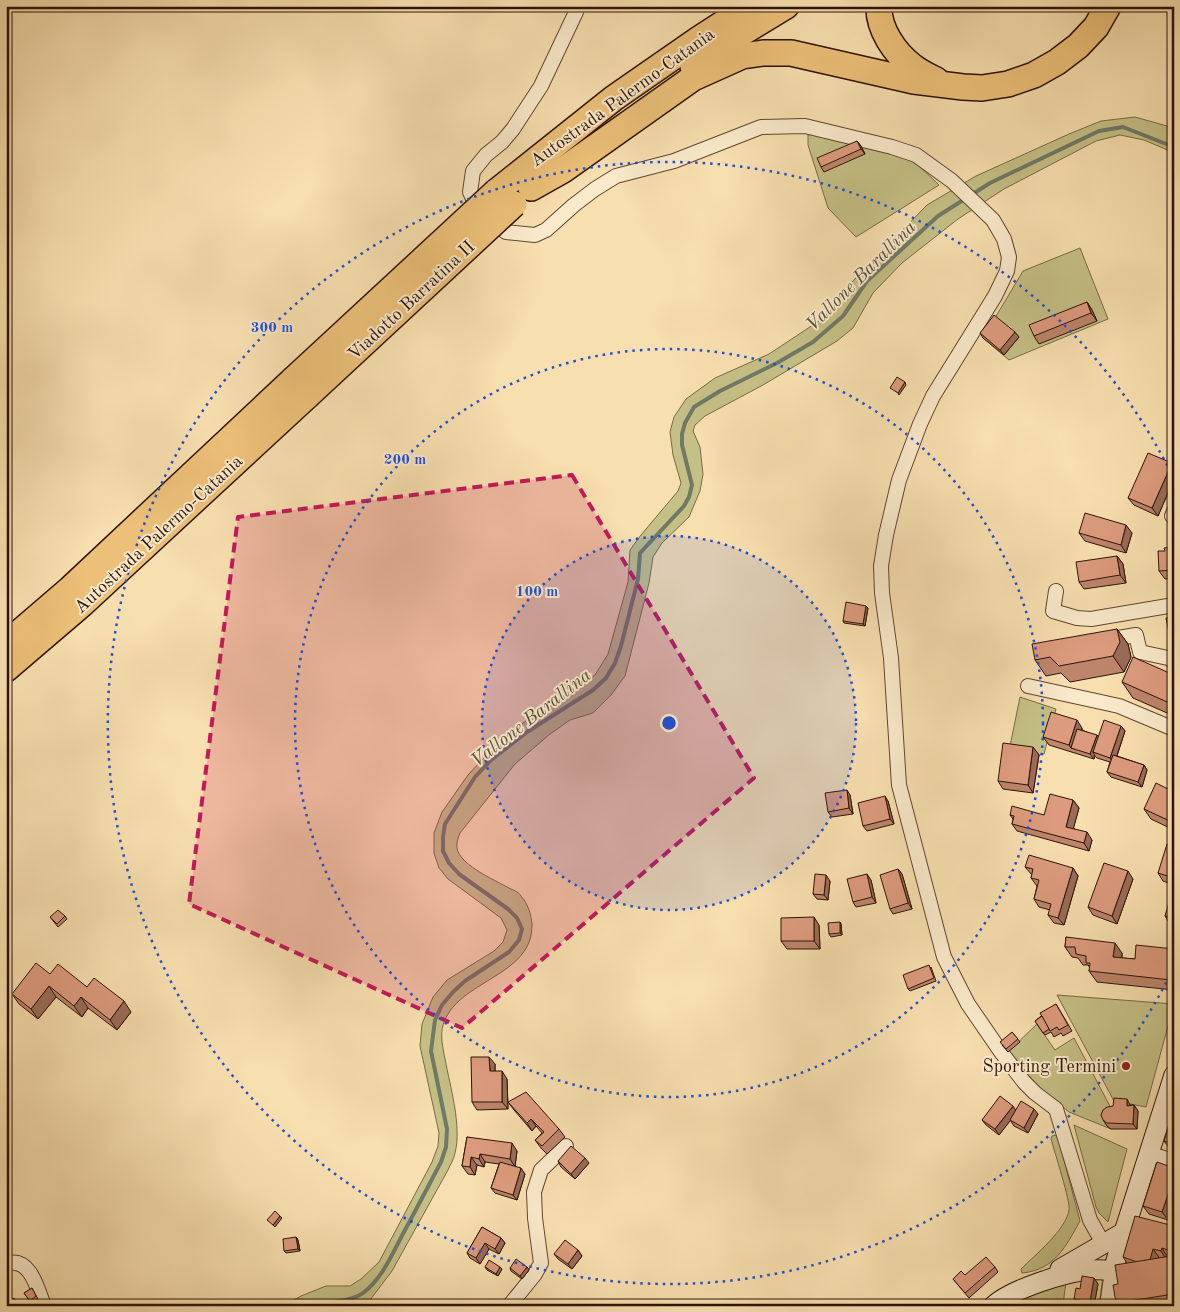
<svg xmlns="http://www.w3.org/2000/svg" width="1180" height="1312" font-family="'Old Standard TT',serif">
  <rect width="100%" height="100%" fill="#f8dfaf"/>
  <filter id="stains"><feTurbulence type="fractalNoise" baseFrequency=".004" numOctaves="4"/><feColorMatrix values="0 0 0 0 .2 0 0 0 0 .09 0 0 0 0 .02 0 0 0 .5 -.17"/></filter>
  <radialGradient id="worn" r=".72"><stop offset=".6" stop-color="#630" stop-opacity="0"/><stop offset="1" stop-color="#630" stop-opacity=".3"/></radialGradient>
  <g fill="#c5c086" stroke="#796a46">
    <path d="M1135,117L1167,126L1174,133V151H1170L1144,140L1120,135L1096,141L1004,189L958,219L902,263L873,293L853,328L837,341L763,385L705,416L695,425L693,431L700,447L703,474L700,491L689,517L662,543L653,557L649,583L625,676L611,695L593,713L570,720L550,734L515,764L460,833C459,836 457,840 457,844C454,863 495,880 509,888C513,890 519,892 521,896C528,904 531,914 532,924C534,977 456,980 443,1025C440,1036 443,1049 445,1059C450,1086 462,1126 455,1153C454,1159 450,1165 448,1170L392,1271L370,1300L362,1306H284L301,1296L326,1286H350L361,1279L379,1262L432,1162L438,1146L439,1133L420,1046L422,1024L433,997L447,980L494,951L503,942L507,930L501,918L448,879L439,868L434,853V833L442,812L468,775L504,736L532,717L568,696L595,675L608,654L628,582L630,550L641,535L678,491L681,483L673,455L670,432L674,417L686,399L715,378L769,354L831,313L850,284L927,205L976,176L1069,134L1101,121Z"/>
    <path d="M808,132L912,159L939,185L856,237L828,208L808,145Z"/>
    <path d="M1080,248L1108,319L1009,360L983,338L1023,271Z"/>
    <path d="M1020,697L1056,709L1044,754L1039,755L1009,751Z"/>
    <path d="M1057,995L1174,1004L1146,1107L1114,1101Z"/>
    <path d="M1037,1024L1055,1050L1074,1038L1113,1112L1107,1126L1111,1129L1069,1112L1040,1088L1008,1052Z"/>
    <path d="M1074,1125L1127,1149L1108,1222L1099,1213L1096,1207Z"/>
    <path d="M1055,1135L1058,1137L1080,1221C1066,1246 1055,1270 1022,1273L1021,1269C1035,1255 1066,1230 1069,1210C1071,1203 1054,1150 1051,1139L1052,1136Z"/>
    <path d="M1066,1282L1063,1305L1065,1306H1013L1029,1296Z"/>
  </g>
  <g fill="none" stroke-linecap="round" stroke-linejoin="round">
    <path stroke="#717967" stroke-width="4" d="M319,1306C333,1300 351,1302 363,1293C383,1278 393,1252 405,1230C417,1208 429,1185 441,1162L446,1147L447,1129L431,1051L435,1020L442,1005L453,992L465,981L509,952L519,940L522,929L517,918L508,909L459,874L449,863L443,851V837L445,824L475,777L491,760L527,732L593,690L606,678L615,663L621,646L638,579L640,553L684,506L689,497L692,485L682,445V434L685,423L694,407L720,391L777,363L813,342L843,316L867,281L938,216L990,183L1099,131L1123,127L1174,147"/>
    <g stroke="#604630" stroke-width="16">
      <g id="minor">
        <path d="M577,6L576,12L541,86L513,129L502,142L486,155L473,171L470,192L477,207L488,219L506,232L535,235L546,230L574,205L595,189L616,176L674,161L761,127L805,126L892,147L916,155L952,181L993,220L1004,239L1009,257L1007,271L995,296L933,396L920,424L899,480L886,535L881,566L882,593L891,658L899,785L944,957L968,1004L1001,1052L1024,1082L1035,1093L1056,1109L1090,1220L1104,1245"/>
        <path d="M1174,511L1172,516L1174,517"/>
        <path d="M1056,591L1053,611L1077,618L1091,619L1174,605"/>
        <path d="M1106,640L1136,635L1140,652L1168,658L1174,661"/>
        <path d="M1028,686L1119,706L1174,729"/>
        <path d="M1150,1154L1174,1161"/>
        <path d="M6,1264C30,1255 38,1290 44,1306"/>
        <path d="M509,1306L535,1274L541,1263L535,1218L534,1192L541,1170L566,1146"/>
      </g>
    </g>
    <g stroke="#604630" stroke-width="19">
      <path id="tertiary" d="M1108,1306L1113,1271"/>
    </g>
    <g stroke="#2d1306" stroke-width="21">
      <g id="secondary">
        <path d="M1060,1269L1124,1232"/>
        <path d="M993,1306C1012,1289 1065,1272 1090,1270C1098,1269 1106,1270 1113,1271L1124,1232L1174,1075"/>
      </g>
    </g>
    <g stroke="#2d1306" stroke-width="28">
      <g id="motorway">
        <path d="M879,6C878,29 895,53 912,66C919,72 928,76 936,80"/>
        <path d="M693,66L735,37L786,6"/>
        <path d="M531,188L563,170L693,78L742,56L763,53H791L914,81L963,87L982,88L1008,84L1034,75L1057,62L1078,46L1096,27L1108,6"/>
        <path d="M496,192L614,98L699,39L750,6"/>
        <path d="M6,644L70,589L294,379"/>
        <path d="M6,669L82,604L307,396"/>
      </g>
    </g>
    <use href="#minor" stroke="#faeacb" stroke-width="14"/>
    <use href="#tertiary" stroke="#faeacb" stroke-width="16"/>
    <use href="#secondary" stroke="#faeacb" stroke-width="19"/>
    <use href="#motorway" stroke="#ecc078" stroke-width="25"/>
    <g stroke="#2d1306" stroke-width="28" stroke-linecap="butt">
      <g id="motorway-bridge">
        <path d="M294,379L496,192"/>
        <path d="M307,396L514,204"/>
      </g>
    </g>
    <use href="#motorway-bridge" stroke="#ecc078" stroke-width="25"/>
  </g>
  <g fill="#bd856c" stroke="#2d1306">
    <path d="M857,141L861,146L865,154L824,172L821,167Z"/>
    <path d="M1087,302L1092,310L1097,321L1039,344L1034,336Z"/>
    <path d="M980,333L1019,337L1004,355L983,338Z"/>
    <path d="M1174,466V479L1158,516L1134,505L1128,498Z"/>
    <path d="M1079,533H1132L1126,553L1085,541Z"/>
    <path d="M1174,547V578L1165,579L1159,571L1165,551Z"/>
    <path d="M1117,556L1123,564L1126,583L1084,589L1079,582Z"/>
    <path d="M868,608L865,626L844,623L843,621Z"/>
    <path d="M1117,629L1128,644L1131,657L1124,672L1070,682L1061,673L1046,676L1035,660Z"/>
    <path d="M1174,675V716L1133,698L1122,682Z"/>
    <path d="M1121,726L1125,731L1117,756L1144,765L1147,770L1142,787L1111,777L1107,772L1110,762L1097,758L1095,756L1094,759L1049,745L1043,737L1082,728V730L1098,737Z"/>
    <path d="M1039,755L1033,793L1003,789L998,781Z"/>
    <path d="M1174,792V830L1151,819L1144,809Z"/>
    <path d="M850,795L853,814L832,817L828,812Z"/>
    <path d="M1073,800L1079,808L1073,828L1092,840L1089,851L1017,831L1012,824L1013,819L1010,815H1044Z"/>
    <path d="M888,801L894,824L867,831L863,826Z"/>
    <path d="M1174,846V885L1163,881L1158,873Z"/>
    <path d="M1025,867L1073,868L1078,876L1064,925L1054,923L1048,915L1050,910L1039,907L1034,899L1037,886L1031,878L1032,875Z"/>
    <path d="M898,869L902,874L912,909L893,914L890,909Z"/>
    <path d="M1133,879L1117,924L1093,915L1088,907Z"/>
    <path d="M871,880L876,903L856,907L853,902Z"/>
    <path d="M830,881L828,900L817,899L813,894Z"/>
    <path d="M1174,904V925L1170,924L1165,916Z"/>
    <path d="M65,916L67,919L58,927L50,917Z"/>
    <path d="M840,922L841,924L842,935L831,937L829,934Z"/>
    <path d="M819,925L820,949H787L781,941Z"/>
    <path d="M1066,937L1122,953V958L1135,959L1174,949V990L1097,982L1089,971L1090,968L1088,965H1083L1078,958L1072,957L1065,947Z"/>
    <path d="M931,967L936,981L910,991L908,989Z"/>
    <path d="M50,974L87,987L131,1012L117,1030L88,1008L82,1017L56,997L38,1019L19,1004L12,994Z"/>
    <path d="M1056,1004L1072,1031L1063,1036L1061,1033L1054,1037L1051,1032L1045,1035L1035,1021Z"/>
    <path d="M1012,1032L1020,1042L1008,1052L1002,1045Z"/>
    <path d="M495,1064V1071L507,1079L508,1109L477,1110L472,1102Z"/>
    <path d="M508,1102L559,1129L565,1137L547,1154L541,1148L535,1140L542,1133L536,1126L532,1131L514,1110Z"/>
    <path d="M1130,1105H1134L1138,1111L1137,1129H1111L1107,1126L1103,1120Z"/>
    <path d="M1016,1110L1038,1114L1028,1133L1014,1126L1010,1120L1011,1119L999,1135L986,1125L982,1120Z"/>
    <path d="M1174,1112V1150L1170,1149L1164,1141Z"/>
    <path d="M467,1137L517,1151L515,1166L525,1174L517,1200L495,1193L491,1188L499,1164L485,1162L484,1167L477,1165L475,1175L468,1174L462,1166Z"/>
    <path d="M558,1161L589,1163L575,1179L561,1167Z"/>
    <path d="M1174,1168L1168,1220L1149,1214L1143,1206Z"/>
    <path d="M1174,1226V1306H1118L1116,1303L1127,1263L1123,1257Z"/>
    <path d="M482,1227L501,1238L505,1243L499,1254L489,1249L480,1264L470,1258L467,1253Z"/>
    <path d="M296,1237L298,1240L300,1251L286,1253L284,1251Z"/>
    <path d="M578,1250L582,1256L572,1269L558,1259L554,1254Z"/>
    <path d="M485,1267L502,1269L498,1276L487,1270Z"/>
    <path d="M527,1267L529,1270L522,1279L511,1271L510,1268Z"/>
    <path d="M995,1267L998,1272L969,1298L953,1279Z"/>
    <path d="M1094,1278L1098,1284L1094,1306H1084L1077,1305L1074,1299L1080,1289Z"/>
    <path d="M32,1288L38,1299L31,1303L24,1293Z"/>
  </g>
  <g fill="#9a6c58" stroke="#2d1306">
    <path d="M857,141L861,146L865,154L861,149Z"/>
    <path d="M1087,302L1092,310L1097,321L1091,313Z"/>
    <path d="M1015,332L1019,337L1004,355L1000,350Z"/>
    <path d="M905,382L906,385L899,395L898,393Z"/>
    <path d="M1172,463L1174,466V479L1158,516L1152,508Z"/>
    <path d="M1126,525L1132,533L1126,553L1121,545Z"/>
    <path d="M1117,556L1123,564L1126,583L1120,575Z"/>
    <path d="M866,606L868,608L865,626L863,624Z"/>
    <path d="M1117,629L1128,644L1131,657L1124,672L1113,656Z"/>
    <path d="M1077,720L1082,728L1076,749L1071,748L1069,745Z"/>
    <path d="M1121,726L1125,731L1114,764L1110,758Z"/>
    <path d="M1097,735L1101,740L1093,752L1095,756L1094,759L1090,754Z"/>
    <path d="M1033,747L1039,755L1033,793L1028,785Z"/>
    <path d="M1144,765L1147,770L1142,787L1138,782Z"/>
    <path d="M847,790L850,795L853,814L849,808Z"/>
    <path d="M885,796L888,801L894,824L890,819Z"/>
    <path d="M1073,800L1079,808L1072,834L1066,827Z"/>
    <path d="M1087,832L1092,840L1089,851L1084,843Z"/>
    <path d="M1073,868L1078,876L1064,925L1058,918Z"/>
    <path d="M898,869L902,874L912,909L908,903Z"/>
    <path d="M1128,871L1133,879L1117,924L1112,916Z"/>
    <path d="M867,874L871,880L876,903L872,897Z"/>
    <path d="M826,875L830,881L828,900L824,895Z"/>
    <path d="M814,917L819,925L820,949L814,941Z"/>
    <path d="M840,922L841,924L842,935L840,933Z"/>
    <path d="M1115,943L1122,953L1121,968L1113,957Z"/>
    <path d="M1174,971V984L1171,980Z"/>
    <path d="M49,986L56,997L38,1019L31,1009Z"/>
    <path d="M81,997L88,1008L82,1017L74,1006Z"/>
    <path d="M124,1001L131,1012L117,1030L110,1020Z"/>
    <path d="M489,1057L495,1064V1079L490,1071Z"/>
    <path d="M502,1071L507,1079L508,1109L502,1102Z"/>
    <path d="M1127,1099L1130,1105L1131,1111L1127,1106Z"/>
    <path d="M1134,1105L1138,1111L1137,1129L1133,1124Z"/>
    <path d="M1013,1106L1017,1112L999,1135L995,1129Z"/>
    <path d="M1034,1109L1038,1114L1028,1133L1024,1128Z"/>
    <path d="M531,1119L536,1126L532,1131L527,1123Z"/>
    <path d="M512,1143L517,1151L515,1167L510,1159Z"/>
    <path d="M480,1154L485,1162L484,1167L479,1159Z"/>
    <path d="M471,1157L477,1165L475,1175L470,1167Z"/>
    <path d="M585,1158L589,1163L575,1179L571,1174Z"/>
    <path d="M521,1168L525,1174L517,1200L513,1195Z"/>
    <path d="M1174,1177V1202L1168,1220L1162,1212Z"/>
    <path d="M280,1216L282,1218L275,1227L273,1225Z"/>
    <path d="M296,1237L298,1240L300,1251L298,1249Z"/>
    <path d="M501,1238L505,1243L499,1254L495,1249Z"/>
    <path d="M485,1243L489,1249L480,1264L476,1258Z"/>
    <path d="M1162,1248L1172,1264L1171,1256L1174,1260V1272L1171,1267L1161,1251Z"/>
    <path d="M1153,1249L1164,1264L1149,1261Z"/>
    <path d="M578,1250L582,1256L572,1269L568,1264Z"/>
    <path d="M500,1267L502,1269L498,1276L496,1274Z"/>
    <path d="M527,1267L529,1270L522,1279L520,1276Z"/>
    <path d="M1094,1278L1098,1284L1094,1306H1092L1090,1302Z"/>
  </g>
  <g fill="#dc9b7e" stroke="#2d1306">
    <path d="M857,141L861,149L821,167L817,158Z"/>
    <path d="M1087,302L1091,313L1034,336L1029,325Z"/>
    <path d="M994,315L1015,332L1000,350L980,333Z"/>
    <path d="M897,377L905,382L898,393L890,388Z"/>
    <path d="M1148,453L1172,463L1152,508L1128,498Z"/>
    <path d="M1085,513L1126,525L1121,545L1079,533Z"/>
    <path d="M1174,547V570L1159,571L1158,551H1165L1164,548Z"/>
    <path d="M1117,556L1120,575L1079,582L1076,562Z"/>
    <path d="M846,602L866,606L863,624L843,621Z"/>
    <path d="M1174,617V645L1171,643L1166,618Z"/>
    <path d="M1117,629L1120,642L1113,656L1059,666L1050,657L1035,660L1032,644Z"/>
    <path d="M1133,657L1174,675V705L1122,682Z"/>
    <path d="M1051,712L1077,720L1069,745L1043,737Z"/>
    <path d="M1104,720L1121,726L1110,758L1093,752Z"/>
    <path d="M1077,729L1097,735L1090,754L1071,748Z"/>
    <path d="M1003,743L1033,747L1028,785L998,781Z"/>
    <path d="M1113,755L1144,765L1138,782L1107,772Z"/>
    <path d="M1156,783L1174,792V823L1144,809Z"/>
    <path d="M847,790L849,808L828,812L825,793Z"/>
    <path d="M1050,794L1073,800L1066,827L1087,832L1084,843L1012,824L1014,816L1010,815L1012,806L1044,815Z"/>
    <path d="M885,796L890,819L863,826L858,803Z"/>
    <path d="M1167,844L1174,846V878L1158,873Z"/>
    <path d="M1029,855L1073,868L1058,918L1048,915L1051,904L1034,899L1039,880L1031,878L1033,869L1025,867Z"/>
    <path d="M1104,863L1128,871L1112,916L1088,907Z"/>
    <path d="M898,869L908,903L890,909L880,875Z"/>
    <path d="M815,874L826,875L824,895L813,894Z"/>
    <path d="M867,874L872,897L853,902L847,879Z"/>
    <path d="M1174,886V896L1171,895Z"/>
    <path d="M1169,902L1174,904V919L1165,916Z"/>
    <path d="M58,910L65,916L57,924L50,917Z"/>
    <path d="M814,917V941H781V918Z"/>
    <path d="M840,922V933L829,934L828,923Z"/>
    <path d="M1066,937L1115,943L1113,957L1135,959L1136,945L1174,949V971L1171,980L1089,971L1090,963H1086V956L1076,954L1075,947H1065Z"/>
    <path d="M36,963L50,974L58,964L87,987L94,978L124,1001L110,1020L81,997L74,1006L49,986L31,1009L12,994Z"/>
    <path d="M929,965L934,978L908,989L903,975Z"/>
    <path d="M1056,1004L1068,1025L1059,1030L1057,1027L1050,1031L1040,1013Z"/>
    <path d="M1042,1016L1049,1029L1043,1033L1035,1021Z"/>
    <path d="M1012,1032L1018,1039L1006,1049L1000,1042Z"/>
    <path d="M471,1057H489L490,1071H502V1102H472Z"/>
    <path d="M526,1092L559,1129L542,1146L535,1140L544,1132L531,1119L527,1123L508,1102Z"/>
    <path d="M1000,1096L1013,1106L995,1129L982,1120Z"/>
    <path d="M1114,1098L1127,1099V1106L1134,1105L1133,1124L1107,1123L1103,1120L1101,1115L1103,1110L1107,1107L1113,1106Z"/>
    <path d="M1021,1101L1034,1109L1024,1128L1010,1120Z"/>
    <path d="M1174,1112V1144L1164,1141Z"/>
    <path d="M467,1137L512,1143L510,1159L480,1154L479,1159L471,1157L470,1167L462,1166Z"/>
    <path d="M571,1146L585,1158L571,1174L558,1161Z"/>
    <path d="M500,1162L521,1168L513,1195L491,1188Z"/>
    <path d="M1157,1162L1174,1168V1177L1162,1212L1143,1206Z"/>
    <path d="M275,1211L280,1216L273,1225L267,1220Z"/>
    <path d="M1135,1216L1174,1226V1252L1162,1248L1161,1251L1153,1249L1150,1260L1137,1262L1123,1257Z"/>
    <path d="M482,1227L501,1238L495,1249L485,1243L476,1258L467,1253Z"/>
    <path d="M296,1237L298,1249L284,1251L283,1239Z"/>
    <path d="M565,1240L578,1250L568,1264L554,1254Z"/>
    <path d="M1171,1256L1174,1272V1294L1116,1303L1113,1285L1118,1284L1115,1265Z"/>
    <path d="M986,1257L995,1267L965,1293L953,1279L961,1271L965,1275Z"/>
    <path d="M516,1259L527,1267L520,1276L510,1268Z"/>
    <path d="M489,1260L500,1267L496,1274L485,1267Z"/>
    <path d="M1082,1276L1094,1278L1090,1302L1074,1299L1076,1288L1080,1289Z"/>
    <path d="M32,1288L36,1296L30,1301L24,1293Z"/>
    <path d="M14,1298L19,1306H6V1304Z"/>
  </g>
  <path fill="#c2185b" fill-opacity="0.2" stroke="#c2185b" stroke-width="4" stroke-dasharray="10 6" stroke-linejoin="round" d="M572,475L754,778L462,1028L189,904L238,517Z"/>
  <circle cx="669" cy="723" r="187" fill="#1d4ed8" fill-opacity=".12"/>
  <g fill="none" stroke="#1d4ed8" stroke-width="2.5" stroke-dasharray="2.5 5">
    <circle cx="669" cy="723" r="187"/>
    <circle cx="669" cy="723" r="374"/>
    <path d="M1173 969A561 561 0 1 1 1173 477"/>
  </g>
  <circle fill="#8f2418" stroke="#faeacb" stroke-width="2" cx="1126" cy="1066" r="5"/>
  <g text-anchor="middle" stroke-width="4" stroke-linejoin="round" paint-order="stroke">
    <g font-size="18" fill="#2d1306" stroke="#faeacb">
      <text transform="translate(622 97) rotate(-36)" y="6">Autostrada Palermo-Catania</text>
      <text transform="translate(411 300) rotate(-43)" y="6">Viadotto Barratina II</text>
      <text transform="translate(158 534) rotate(-43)" y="6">Autostrada Palermo-Catania</text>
    </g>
    <g font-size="18" fill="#2d1306" stroke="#faeacb" text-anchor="end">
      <text x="1116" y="1072">Sporting Termini</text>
    </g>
    <g font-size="19" font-style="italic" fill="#554e3f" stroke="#faeacb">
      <text transform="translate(860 275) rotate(-45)" y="7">Vallone Barallina</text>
      <text transform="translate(530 717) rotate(-38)" y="7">Vallone Barallina</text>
    </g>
  </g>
  <circle cx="669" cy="723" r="8" fill="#1d4ed8" stroke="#faeacb" stroke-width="2.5"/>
  <g font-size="15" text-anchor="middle" font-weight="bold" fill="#1d4ed8" stroke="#faeacb" stroke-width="4" stroke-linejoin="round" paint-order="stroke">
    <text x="272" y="332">300 m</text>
    <text x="405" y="464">200 m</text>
    <text x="537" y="596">100 m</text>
  </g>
  <rect width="1180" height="1312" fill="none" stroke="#f8dfaf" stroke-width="25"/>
  <rect x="8" y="8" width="1165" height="1297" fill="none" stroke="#2d1306" stroke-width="2.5"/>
  <rect x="12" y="12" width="1155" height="1287" fill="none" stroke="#2d1306"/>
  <rect width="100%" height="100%" filter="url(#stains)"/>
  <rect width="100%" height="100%" fill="url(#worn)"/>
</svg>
